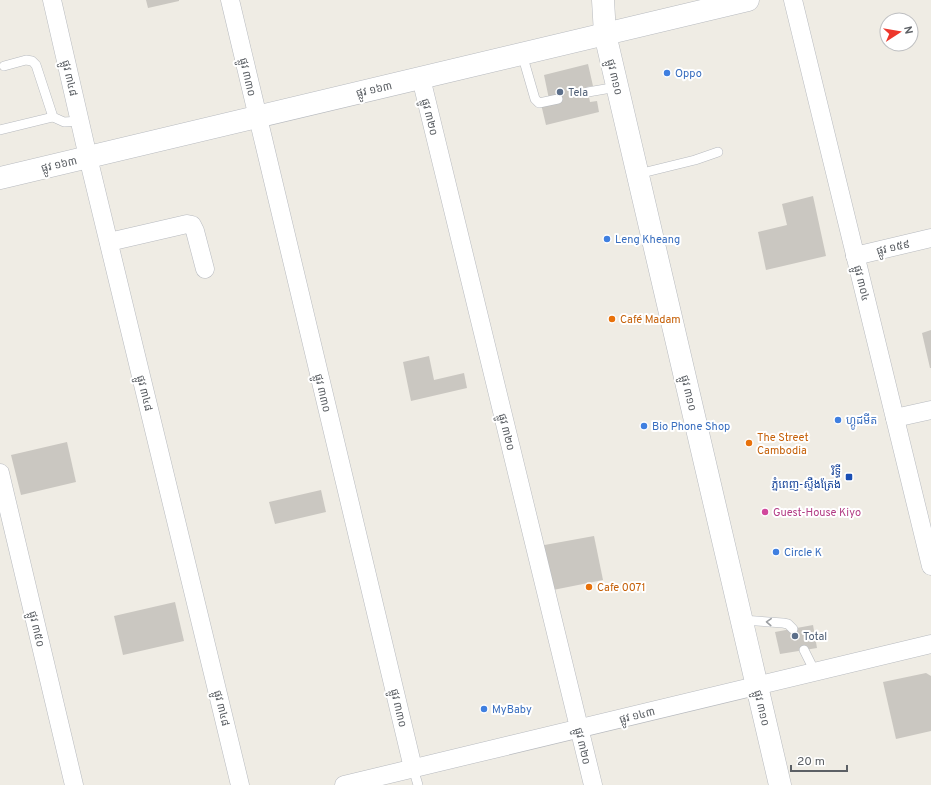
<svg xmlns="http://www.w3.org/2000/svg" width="931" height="785" font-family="Overpass,'Noto Sans Khmer',sans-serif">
  <rect width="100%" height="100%" fill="#efece4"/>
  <g fill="#cac7c1">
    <path d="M146,0H179V1L148,8Z"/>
    <path d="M588,64L593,86L587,87L590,102L597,101L599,112L546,125L541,104L549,99L544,75Z"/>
    <path d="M813,196L826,256L766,270L758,232L787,225L782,204Z"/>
    <path d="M931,330V368H930L922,333Z"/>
    <path d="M429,356L434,380L464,373L467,388L411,401L403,362Z"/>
    <path d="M67,442L76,482L21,495L11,455Z"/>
    <path d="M321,490L326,512L275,524L269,502Z"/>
    <path d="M594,536L603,580L548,591L539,546Z"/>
    <path d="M175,602L184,641L123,655L114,616Z"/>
    <path d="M813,625L817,648L780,654L775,632Z"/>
    <path d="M926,673L931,676V731L896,739L883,682Z"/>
  </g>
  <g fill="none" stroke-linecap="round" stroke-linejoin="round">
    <g stroke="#b7babf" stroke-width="10">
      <g id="service">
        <path d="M522,54L535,99L539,103L558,99"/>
        <path d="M4,66L26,60L32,61L36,65L53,117L64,122L80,121"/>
        <path d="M588,92L617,87"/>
        <path d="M0,130L53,117"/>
        <path d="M638,174L695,160L718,152"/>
        <path d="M742,620L783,623L788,624L793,629"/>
        <path d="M804,650L815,672"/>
        <path d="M413,768L418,785"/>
      </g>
    </g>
    <g stroke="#b7babf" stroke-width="19">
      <g id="minor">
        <path d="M52,0L88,157L240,785"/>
        <path d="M230,0L413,768"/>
        <path d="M793,0L931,566"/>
        <path d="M421,78L593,785"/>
        <path d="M109,242L187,224L192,225L195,231L205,269"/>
        <path d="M855,256L931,238"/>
        <path d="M895,418L931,410"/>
        <path d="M0,473L74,785"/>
        <path d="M344,785L931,644"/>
      </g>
    </g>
    <g stroke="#b7babf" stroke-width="23">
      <g id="tertiary">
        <path d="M603,0L605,34L780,785"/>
        <path d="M0,178L748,0"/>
      </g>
    </g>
    <use href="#service" stroke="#fff" stroke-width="9"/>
    <use href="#minor" stroke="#fff" stroke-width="18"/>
    <use href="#tertiary" stroke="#fff" stroke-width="22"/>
  </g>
  <defs><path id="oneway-chevron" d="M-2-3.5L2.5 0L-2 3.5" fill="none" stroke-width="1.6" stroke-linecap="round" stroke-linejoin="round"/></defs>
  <use stroke="#9da0a3" href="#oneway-chevron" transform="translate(769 622) rotate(-177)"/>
  <g fill="#3f7fe0" stroke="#fff" stroke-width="1.5">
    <circle cx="667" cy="73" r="4"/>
    <circle cx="607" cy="239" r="4"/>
    <circle cx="838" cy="420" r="4"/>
    <circle cx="644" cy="426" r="4"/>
    <circle cx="776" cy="552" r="4"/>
    <circle cx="484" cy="709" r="4"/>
  </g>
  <g fill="#5c6f8a" stroke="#fff" stroke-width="1.5">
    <circle cx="560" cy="92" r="4"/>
    <circle cx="795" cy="636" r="4"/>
  </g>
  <g fill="#e8710a" stroke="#fff" stroke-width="1.5">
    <circle cx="612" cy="319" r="4"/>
    <circle cx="749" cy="443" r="4"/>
    <circle cx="589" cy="587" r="4"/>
  </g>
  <rect fill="#1a4fb4" stroke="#fff" stroke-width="1.5" x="845" y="473" width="8" height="8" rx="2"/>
  <circle fill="#d1479c" stroke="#fff" stroke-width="1.5" cx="765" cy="512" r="4"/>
  <g text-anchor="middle" stroke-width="4" stroke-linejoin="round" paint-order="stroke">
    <g font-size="11" fill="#366cbe" stroke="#fff" text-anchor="start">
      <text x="675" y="77">Oppo</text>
      <text x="615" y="243">Leng Kheang</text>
      <text x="846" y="424">ហ្គូដមីត</text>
      <text x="652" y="430">Bio Phone Shop</text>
      <text x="784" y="556">Circle K</text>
      <text x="492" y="713">MyBaby</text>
    </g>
    <g font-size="11" fill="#5c6065" stroke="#fff">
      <text transform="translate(248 77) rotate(77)" y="4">ផ្លូវ ៣៣០</text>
      <text transform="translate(615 77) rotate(77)" y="4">ផ្លូវ ៣១០</text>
      <text transform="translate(70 78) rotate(77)" y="4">ផ្លូវ ៣៤៨</text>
      <text transform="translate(374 89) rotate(-13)" y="4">ផ្លូវ ១៦៣</text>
      <text transform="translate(430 117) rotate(76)" y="4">ផ្លូវ ៣២០</text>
      <text transform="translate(59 164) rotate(-13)" y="4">ផ្លូវ ១៦៣</text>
      <text transform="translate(893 247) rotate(-13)" y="4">ផ្លូវ ១៥៩</text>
      <text transform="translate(862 283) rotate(76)" y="4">ផ្លូវ ៣០៤</text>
      <text transform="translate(145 393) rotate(76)" y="4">ផ្លូវ ៣៤៨</text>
      <text transform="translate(323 393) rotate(77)" y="4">ផ្លូវ ៣៣០</text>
      <text transform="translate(689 393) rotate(77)" y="4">ផ្លូវ ៣១០</text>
      <text transform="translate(507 432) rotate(76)" y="4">ផ្លូវ ៣២០</text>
      <text transform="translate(37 629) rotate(77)" y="4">ផ្លូវ ៣៥០</text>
      <text transform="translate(222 708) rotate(76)" y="4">ផ្លូវ ៣៤៨</text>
      <text transform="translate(399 708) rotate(77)" y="4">ផ្លូវ ៣៣០</text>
      <text transform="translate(762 708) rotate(77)" y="4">ផ្លូវ ៣១០</text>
      <text transform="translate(637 715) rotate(-14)" y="4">ផ្លូវ ១៤៣</text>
      <text transform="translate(583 746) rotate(77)" y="4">ផ្លូវ ៣២០</text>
    </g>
    <g font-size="11" fill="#4e5e75" stroke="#fff" text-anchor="start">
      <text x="568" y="96">Tela</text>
      <text x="803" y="640">Total</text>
    </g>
    <g font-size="11" fill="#c56008" stroke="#fff" text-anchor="start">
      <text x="620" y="323">Café Madam</text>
      <text x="757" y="441">The Street<tspan x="757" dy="13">Cambodia</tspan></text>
      <text x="597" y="591">Cafe 0071</text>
    </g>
    <g font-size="11" fill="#164399" stroke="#fff" text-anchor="end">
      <text x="841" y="475">រិទ្ធី<tspan x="841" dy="13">ភ្នំពេញ-ស្ទឹងត្រែង</tspan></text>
    </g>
    <g font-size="11" fill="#b23c85" stroke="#fff" text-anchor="start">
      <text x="773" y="516">Guest-House Kiyo</text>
    </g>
  </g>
  <g transform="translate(899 32) rotate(78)"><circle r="19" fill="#ffffff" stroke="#bebfc1"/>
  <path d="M0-3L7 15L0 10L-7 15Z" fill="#ed372c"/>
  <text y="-6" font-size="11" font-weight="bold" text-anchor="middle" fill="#5c6065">N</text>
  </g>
  <path d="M791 765v6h56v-6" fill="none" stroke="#5c6065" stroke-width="2"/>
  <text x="797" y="765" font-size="12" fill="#5c6065" stroke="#ffffff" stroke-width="3" paint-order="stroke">20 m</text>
</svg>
